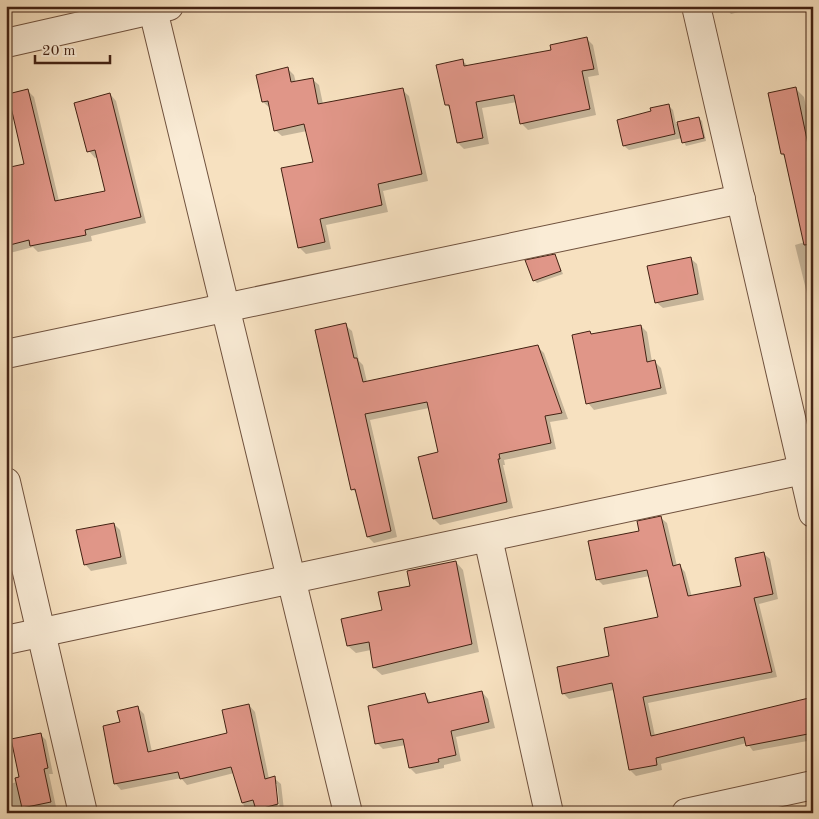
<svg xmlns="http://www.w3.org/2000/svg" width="819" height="819" font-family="'Old Standard TT',serif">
  <rect width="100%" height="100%" fill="#f7e1c0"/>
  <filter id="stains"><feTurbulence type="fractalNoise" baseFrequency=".004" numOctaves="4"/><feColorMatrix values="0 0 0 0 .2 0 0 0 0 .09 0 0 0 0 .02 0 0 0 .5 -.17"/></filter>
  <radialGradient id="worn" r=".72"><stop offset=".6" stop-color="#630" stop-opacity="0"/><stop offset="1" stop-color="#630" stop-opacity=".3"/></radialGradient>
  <g fill="#0003" fill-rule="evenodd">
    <path d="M724,6H750V9L731,14Z"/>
    <path d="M586,38L593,45L599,75L588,77L596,115L528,130L522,124L517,102L482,108L489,144L464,149L458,143L451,110L447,105L462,60L468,66L553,51Z"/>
    <path d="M288,69L294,75L296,83L312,79L319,85L323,104L402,90L409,96L428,181L383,191L388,212L326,225L331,249L306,254L299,247L314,162L307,131L282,136L275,130L270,108L263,102Z"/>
    <path d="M795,88L804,97L813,139V318L795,245L805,242L786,158L782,154Z"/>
    <path d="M28,91L34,97L59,201L106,192L98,157L95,158L89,151L110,94L116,101L146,223L91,236L92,241L38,252L33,247L6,254V169L26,165Z"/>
    <path d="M668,105L673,110L676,124L699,118L702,121L706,141L686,146L682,138L629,150L624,146Z"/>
    <path d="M555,255L563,274L537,283L534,280Z"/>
    <path d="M690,258L697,264L704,300L663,308L656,302Z"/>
    <path d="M345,325L352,331L359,361L363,365L367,382L537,346L544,353L568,419L550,422L556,449L504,460L505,465H503L513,508L440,525L434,519L439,453L429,408L370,420L397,537L374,543L368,537L358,494L352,489Z"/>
    <path d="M641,326L647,332L652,362H655L661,368L667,394L594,410L588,403L590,332L593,335Z"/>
    <path d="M661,518L667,523L677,566H680L685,572L692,597L743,587L764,554L770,559L778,599L759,604L777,677L648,703L655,736L813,698V740L753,751L747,743L661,764L662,770L636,776L630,770L614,690L569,699L563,693L660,618L650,576L603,585L597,579L641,532Z"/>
    <path d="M114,524L120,530L127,564L91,571L85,564Z"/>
    <path d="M456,562L463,570L479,652L382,675L374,668L371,650L356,653L348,646L343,620L383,611L411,587Z"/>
    <path d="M482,692L488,699L495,728L456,737L461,761L444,765V768L416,774L410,768L406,745L383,749L377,743L425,695L432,704Z"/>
    <path d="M249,705L255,712L269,779L274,778L281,784L284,810L246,813L234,773L187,785L181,778L121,790L115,783L121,723L138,708L144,714L152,752L228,734ZM274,784H277L280,810L278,811Z"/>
    <path d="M40,734L46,740L53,774H49L56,807L33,813H6V785L17,782L20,778Z"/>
  </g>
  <g fill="#e09688" stroke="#432213">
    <path d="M587,37L594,69L582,71L590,109L520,124L514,95L476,102L483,138L457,143L449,105H445L436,65L463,59L464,66L551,50L550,45Z"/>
    <path d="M288,67L291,82L313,78L318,104L403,88L422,174L378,184L382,205L320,219L325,242L298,248L281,168L313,162L304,124L274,131L268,101L262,102L256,75Z"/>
    <path d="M796,87L810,154H813V244L804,245L784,154H781L768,93Z"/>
    <path d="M28,89L55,201L105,191L95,150L87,152L74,103L110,93L141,217L85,230L86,235L30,246L29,240L6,246V168L24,164L8,94Z"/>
    <path d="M669,104L675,134L623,146L617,120L651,111L650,108Z"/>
    <path d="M699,117L704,138L682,143L677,122Z"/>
    <path d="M555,254L561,271L533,281L525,260Z"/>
    <path d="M691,257L698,294L655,303L647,266Z"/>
    <path d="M346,323L354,358H357L363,382L538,345L562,413L545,416L551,443L499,454L500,459H498L507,502L433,519L418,457L438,452L427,402L365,414L391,531L367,537L355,489L351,490L315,330Z"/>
    <path d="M641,325L647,362L655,360L661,388L586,404L572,335L590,331L591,334Z"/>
    <path d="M661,516L673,566L680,564L688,596L741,586L735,558L764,552L773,594L754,598L772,672L643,697L651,736L813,697V728L808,734L746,746L744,737L656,758L657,765L629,770L612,683L562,694L557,667L609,656L604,628L658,617L647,570L596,580L588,541L639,531L637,521Z"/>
    <path d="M114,523L121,557L84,565L76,530Z"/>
    <path d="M456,561L472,644L373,668L369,642L347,646L341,619L382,610L378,592L410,586L407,571Z"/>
    <path d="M482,691L489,722L451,731L456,755L438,759L439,762L409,768L403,739L375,744L368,706L425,693L428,703Z"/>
    <path d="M249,704L265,779L275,776L278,804L256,810L253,800L242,803L231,767L180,779L178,772L114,784L103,726L120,722L117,711L138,706L148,752L227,733L222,710Z"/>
    <path d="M41,733L48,768L44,769L51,802L22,808L15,778L19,777L11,739Z"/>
  </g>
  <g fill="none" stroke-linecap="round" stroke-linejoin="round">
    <g stroke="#70523e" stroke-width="30">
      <g id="street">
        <path d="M696,6L813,513"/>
        <path d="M153,10L348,813"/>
        <path d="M6,43L169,6"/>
        <path d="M6,354L741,199"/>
        <path d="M6,482L83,813"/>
        <path d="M488,538L549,813"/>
        <path d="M6,640L803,470"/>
        <path d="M686,813L813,785"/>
      </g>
    </g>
    <use href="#street" stroke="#faecd6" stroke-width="28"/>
  </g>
  <rect width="819" height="819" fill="none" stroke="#f7e1c0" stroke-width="25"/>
  <rect x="8" y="8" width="804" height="804" fill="none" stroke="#432213" stroke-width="2.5"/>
  <rect x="12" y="12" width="794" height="794" fill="none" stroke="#432213"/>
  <path d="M35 55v8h75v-8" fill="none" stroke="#432213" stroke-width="2.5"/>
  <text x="42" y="55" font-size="15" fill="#432213" stroke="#faecd6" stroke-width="4" paint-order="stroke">20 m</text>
  <rect width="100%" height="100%" filter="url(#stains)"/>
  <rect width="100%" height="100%" fill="url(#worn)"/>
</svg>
